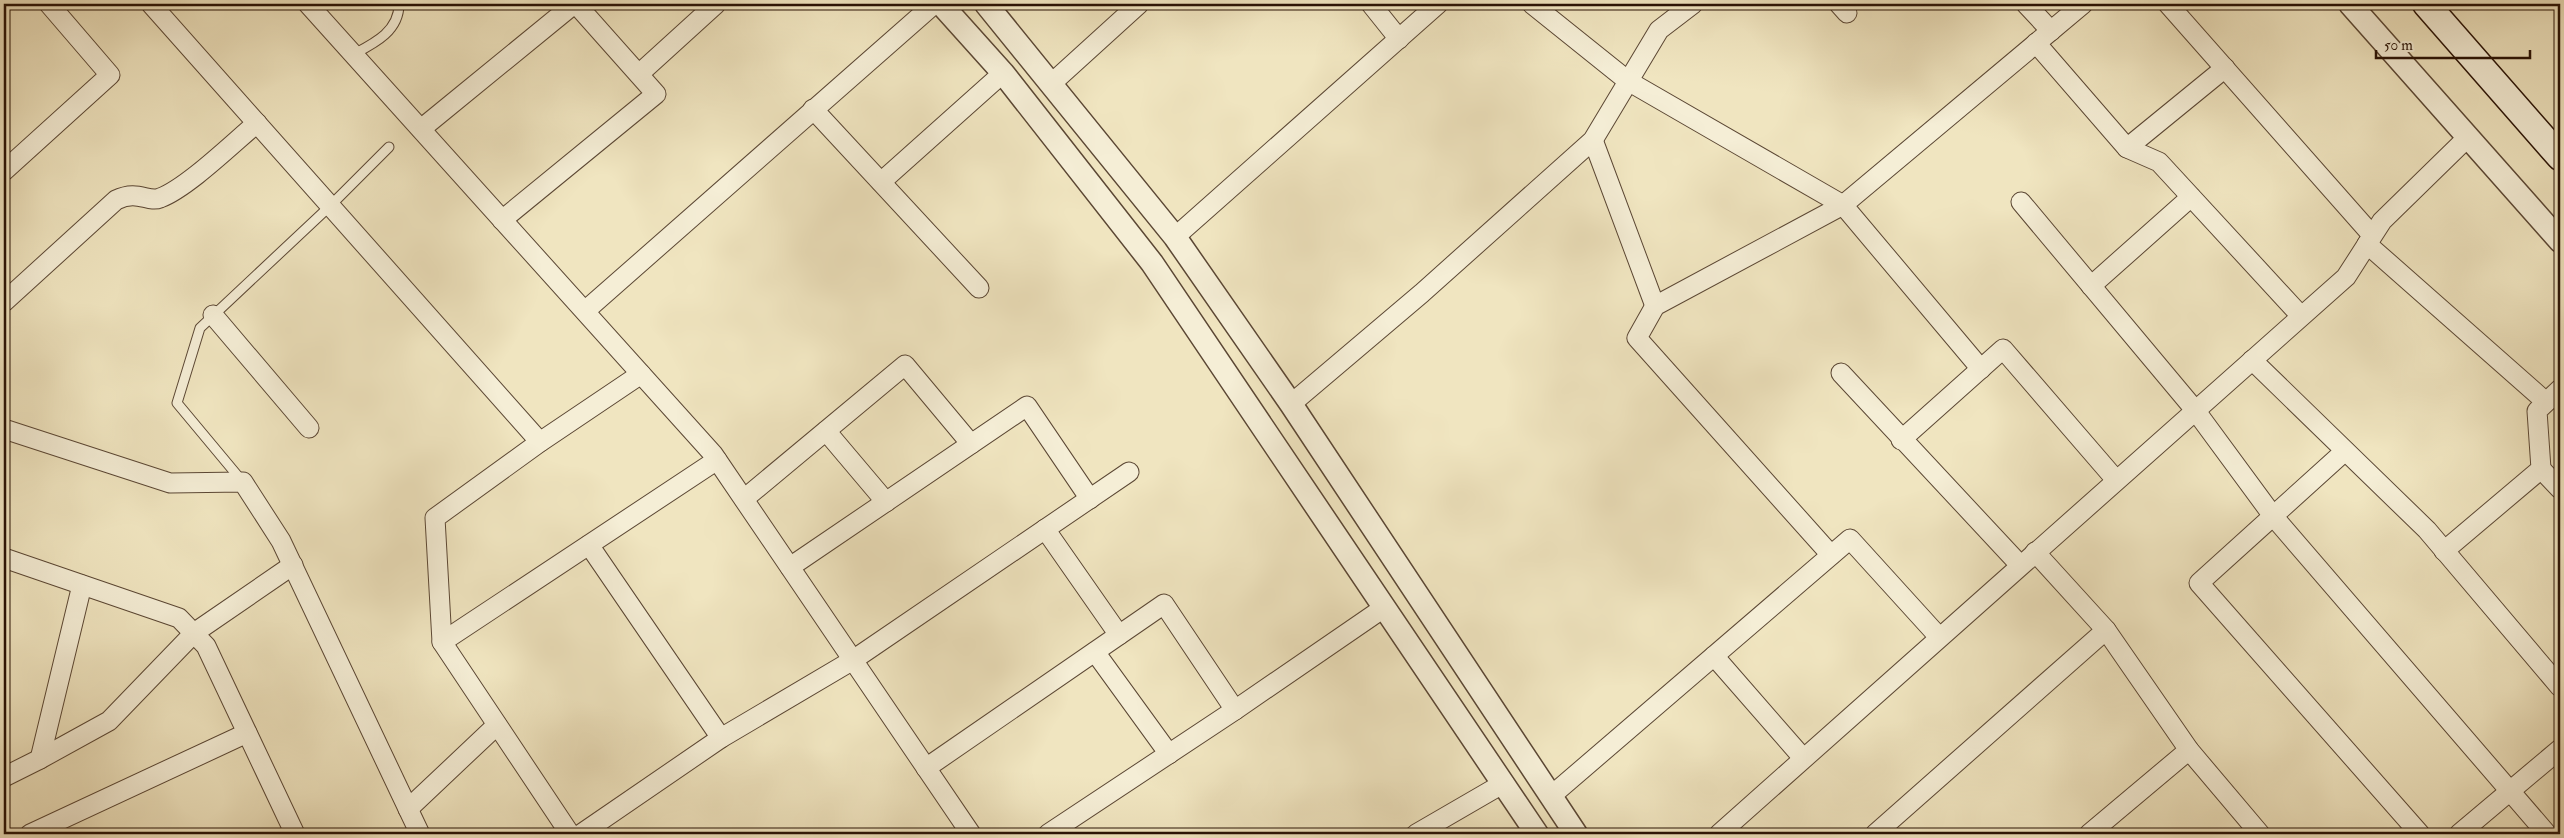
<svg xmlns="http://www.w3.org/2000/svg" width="2564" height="838" font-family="'IM FELL Double Pica',serif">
  <rect width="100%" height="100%" fill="#f0e5c0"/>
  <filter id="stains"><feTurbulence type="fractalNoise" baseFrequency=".004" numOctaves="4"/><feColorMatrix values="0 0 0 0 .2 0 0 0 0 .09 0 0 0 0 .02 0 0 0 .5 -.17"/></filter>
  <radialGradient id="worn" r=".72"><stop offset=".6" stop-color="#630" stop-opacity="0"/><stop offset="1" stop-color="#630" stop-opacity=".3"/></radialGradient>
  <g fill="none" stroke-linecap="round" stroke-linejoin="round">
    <g stroke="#5b4734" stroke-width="11">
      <g id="service">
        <path d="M354,54C375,43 399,31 399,4"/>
        <path d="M242,481L177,403L200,328L330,206L389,147"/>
      </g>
    </g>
    <g stroke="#5b4734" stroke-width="21">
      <g id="minor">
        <path d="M151,4L540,442"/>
        <path d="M308,4L713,454L971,834"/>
        <path d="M1371,4L1399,39"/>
        <path d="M1532,4L1628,81L1843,205L1981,369"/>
        <path d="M1839,4L1847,13"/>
        <path d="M2026,4L2051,31"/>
        <path d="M2168,4L2372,235"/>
        <path d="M2036,43L2127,148L2159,162L2301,316"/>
        <path d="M639,74L716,4"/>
        <path d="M1052,83L1139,4"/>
        <path d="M813,109L979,288"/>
        <path d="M421,129L574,4"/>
        <path d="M1593,140L1655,306"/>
        <path d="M2127,148L2225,68"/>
        <path d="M4,171L110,75L49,4"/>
        <path d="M881,182L1003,73"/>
        <path d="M2021,202L2195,410L2273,516L2547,834"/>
        <path d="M502,220L656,94L576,4"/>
        <path d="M1175,237L1438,4"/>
        <path d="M2367,244L2546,402"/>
        <path d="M2091,286L2191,197"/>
        <path d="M4,302L116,200C138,189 148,203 160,198C187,188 233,143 257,123"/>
        <path d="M585,311L934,4"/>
        <path d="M213,315L309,428"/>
        <path d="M2252,360L2427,530L2560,687"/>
        <path d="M1841,373L2020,565"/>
        <path d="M1291,404L1422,293L1593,140L1659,30L1693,4"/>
        <path d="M4,429L170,483L243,482L281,541L420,834"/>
        <path d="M826,431L886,502"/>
        <path d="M1901,440L2003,349L2116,480"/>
        <path d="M2345,451L2199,583L2420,834"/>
        <path d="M2541,469L2560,489"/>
        <path d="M744,499L905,365L971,444"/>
        <path d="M1045,529L1119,635"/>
        <path d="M589,545L721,738"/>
        <path d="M2444,551L2541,469L2537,411L2560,389"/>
        <path d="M2035,552L2106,630L2189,750L2260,834"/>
        <path d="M1831,555L1637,338L1655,306L1843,205L2083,4"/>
        <path d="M4,558L179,618L206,646L295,834"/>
        <path d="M790,567L1027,406L1090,499"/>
        <path d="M442,642L717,460"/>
        <path d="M1095,652L1169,754"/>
        <path d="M1714,656L1803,758"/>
        <path d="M40,759L109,721L194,633L293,565"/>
        <path d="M926,768L1164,604L1235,710"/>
        <path d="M4,777L40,759L82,585"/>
        <path d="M1551,796L1850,539L1939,637"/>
        <path d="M408,809L497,725"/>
        <path d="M30,834L247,733"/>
        <path d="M570,834L442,642L435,518L540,442L641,374"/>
        <path d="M581,834L721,738L853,660L1129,472"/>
        <path d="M1048,834L1235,710L1385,607"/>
        <path d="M1416,834L1504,783"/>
        <path d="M1719,834L2346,277L2382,221L2468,137"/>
        <path d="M1875,834L2106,630"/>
        <path d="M2089,834L2189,750"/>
        <path d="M2459,834L2560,749"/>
      </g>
    </g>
    <g stroke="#5b4734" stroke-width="25">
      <g id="tertiary">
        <path d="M941,4L1003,73L1152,263L1537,834"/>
        <path d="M986,4L1175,237L1291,404L1576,834"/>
        <path d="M2350,4L2560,241"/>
      </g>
    </g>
    <g stroke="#291205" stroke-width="29">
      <path id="secondary" d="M2426,4L2560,157"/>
    </g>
    <use href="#service" stroke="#f5eed6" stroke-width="9"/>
    <use href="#minor" stroke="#f5eed6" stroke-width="19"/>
    <use href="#tertiary" stroke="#f5eed6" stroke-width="22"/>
    <use href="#secondary" stroke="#f5eed6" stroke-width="26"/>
  </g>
  <rect width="2564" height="838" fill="none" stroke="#f0e5c0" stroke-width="20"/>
  <rect x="5" y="5" width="2554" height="828" fill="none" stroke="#291205" stroke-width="2.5"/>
  <rect x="10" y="10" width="2544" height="818" fill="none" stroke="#291205"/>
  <path d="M2376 50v8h154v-8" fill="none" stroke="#291205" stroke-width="2.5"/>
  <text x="2384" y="50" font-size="15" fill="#291205" stroke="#f5eed6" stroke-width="4" paint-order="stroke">50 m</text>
  <rect width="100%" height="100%" filter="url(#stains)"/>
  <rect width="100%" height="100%" fill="url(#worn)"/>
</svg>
